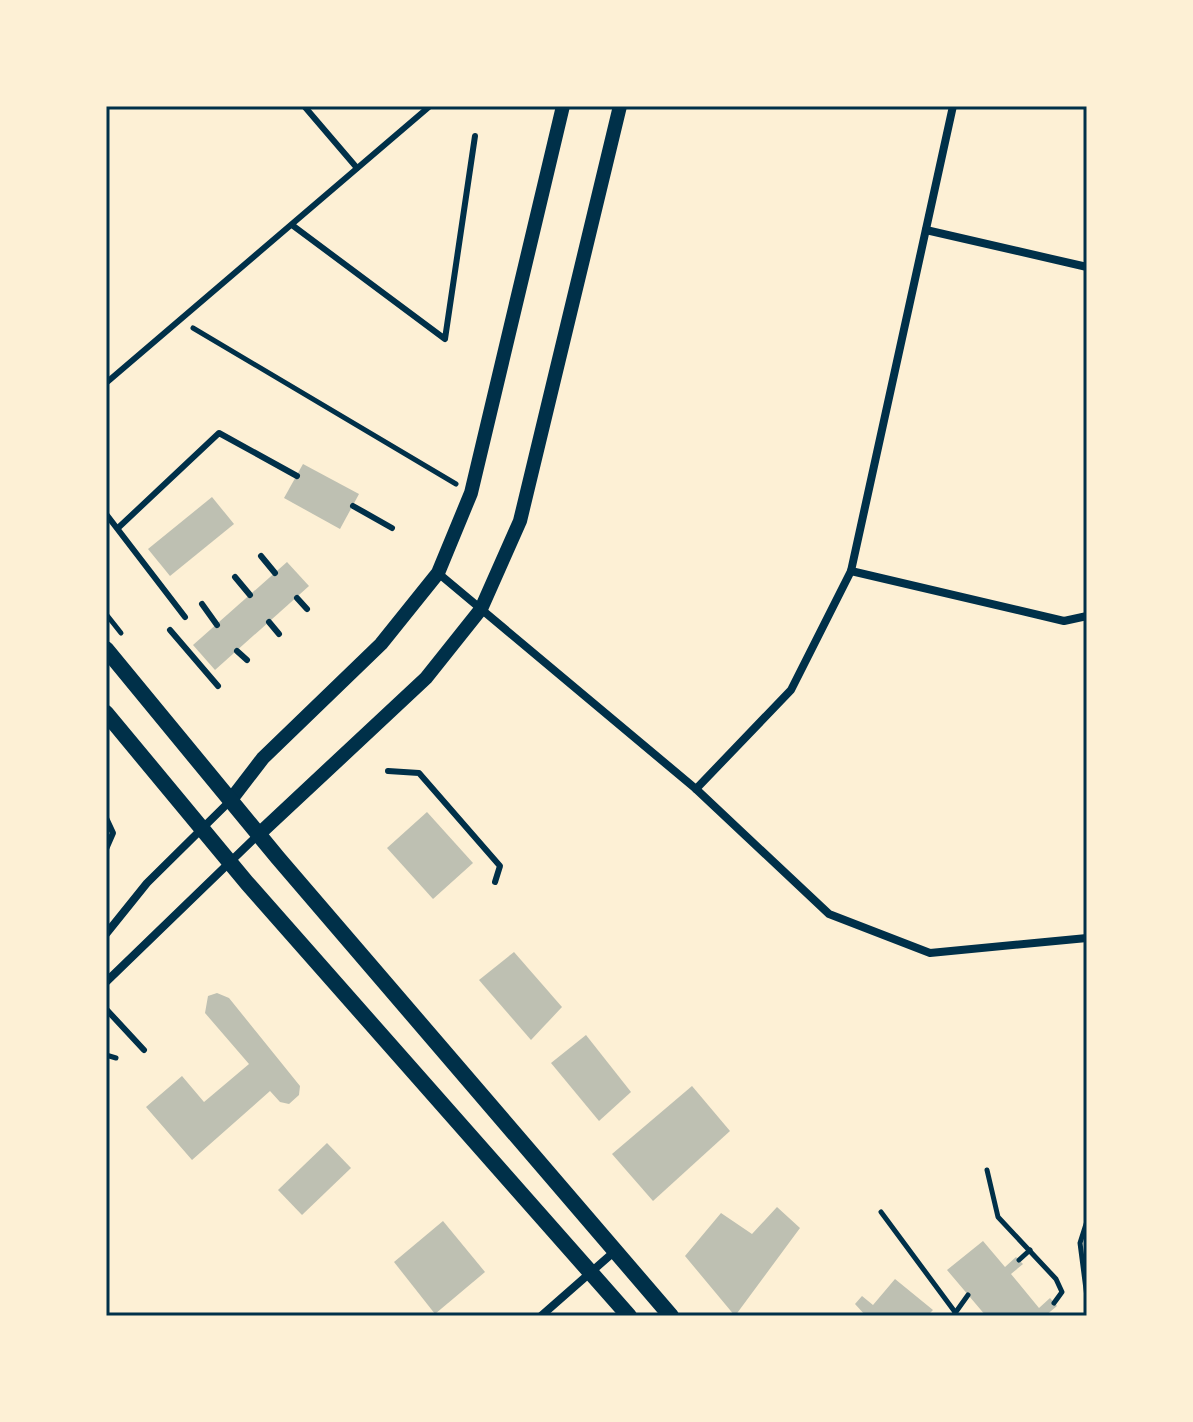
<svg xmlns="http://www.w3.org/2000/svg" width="1193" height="1422" font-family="'Space Grotesk',sans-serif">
  <rect width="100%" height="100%" fill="#fdf0d5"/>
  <g fill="#bec0b2">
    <path d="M303,464L359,494L340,529L284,498Z"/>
    <path d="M212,497L234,524L170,576L148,549Z"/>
    <path d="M287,562L309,586L215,670L193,645Z"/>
    <path d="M427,812L473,863L433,899L387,848Z"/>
    <path d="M514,952L562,1007L531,1040L479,980Z"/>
    <path d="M217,993L229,998L300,1086L299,1095L289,1104L280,1102L270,1091L192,1160L146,1107L182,1076L204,1102L249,1064L205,1013L208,996Z"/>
    <path d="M586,1035L631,1092L599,1121L551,1063Z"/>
    <path d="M692,1086L730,1131L653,1201L612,1154Z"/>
    <path d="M327,1143L351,1168L302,1215L278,1190Z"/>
    <path d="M777,1207L800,1228L735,1316L685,1256L721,1213L752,1234Z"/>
    <path d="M443,1221L485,1272L435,1314L394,1262Z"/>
    <path d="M983,1241L1005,1267L1016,1257L1023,1264L1011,1274L1039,1308L1050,1298L1057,1306L1045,1316H986L947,1270Z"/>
    <path d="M895,1279L933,1310L927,1316H866L855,1304L862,1296L873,1305Z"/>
  </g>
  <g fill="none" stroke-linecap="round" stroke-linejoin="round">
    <g stroke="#003049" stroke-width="5">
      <path d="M193,328L456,484"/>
      <path d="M106,614L121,633"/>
      <path d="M106,1055L116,1058"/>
      <path d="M987,1170L998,1217L1056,1279L1062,1292L1054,1303"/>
      <path d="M881,1212L955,1312"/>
      <path d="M1087,1221L1080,1243L1087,1297"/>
      <path d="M1019,1260L1030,1250"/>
      <path d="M953,1316L968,1295"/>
    </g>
    <g stroke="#003049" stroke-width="6">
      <path d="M304,106L357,168"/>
      <path d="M292,225L445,339L475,136"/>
      <path d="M106,383L430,106"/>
      <path d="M353,506L392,528"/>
      <path d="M106,514L185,617"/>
      <path d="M118,528L219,433L297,476"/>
      <path d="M261,556L275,573"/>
      <path d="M235,577L250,595"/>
      <path d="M297,598L307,609"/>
      <path d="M202,604L217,625"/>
      <path d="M269,622L279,634"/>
      <path d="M170,630L218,686"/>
      <path d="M237,651L247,660"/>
      <path d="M388,771L419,773L500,866L495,882"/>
      <path d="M106,818L113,833L106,849"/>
      <path d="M106,1009L144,1050"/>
    </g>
    <g stroke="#003049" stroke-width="8">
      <path d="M926,230L1087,267"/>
      <path d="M851,571L1064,621L1087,616"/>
      <path d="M438,573L696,789L829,914L930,953L1087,938"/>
      <path d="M696,789L791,690L851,571L953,106"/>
      <path d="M106,934L147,883L230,801"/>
      <path d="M106,982L258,835"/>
      <path d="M541,1316L615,1251"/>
    </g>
    <g stroke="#003049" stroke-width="14">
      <path d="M230,801L263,758L381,644L438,573L471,493L563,106"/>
      <path d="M258,835L426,678L481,609L520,521L620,106"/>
    </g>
    <g stroke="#003049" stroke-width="16">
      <path d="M106,649L278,858L671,1316"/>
      <path d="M106,713L247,883L629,1316"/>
    </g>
  </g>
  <rect width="1193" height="1422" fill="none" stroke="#fdf0d5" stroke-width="216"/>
  <rect x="108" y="108" width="977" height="1206" fill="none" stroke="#003049" stroke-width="3"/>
</svg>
